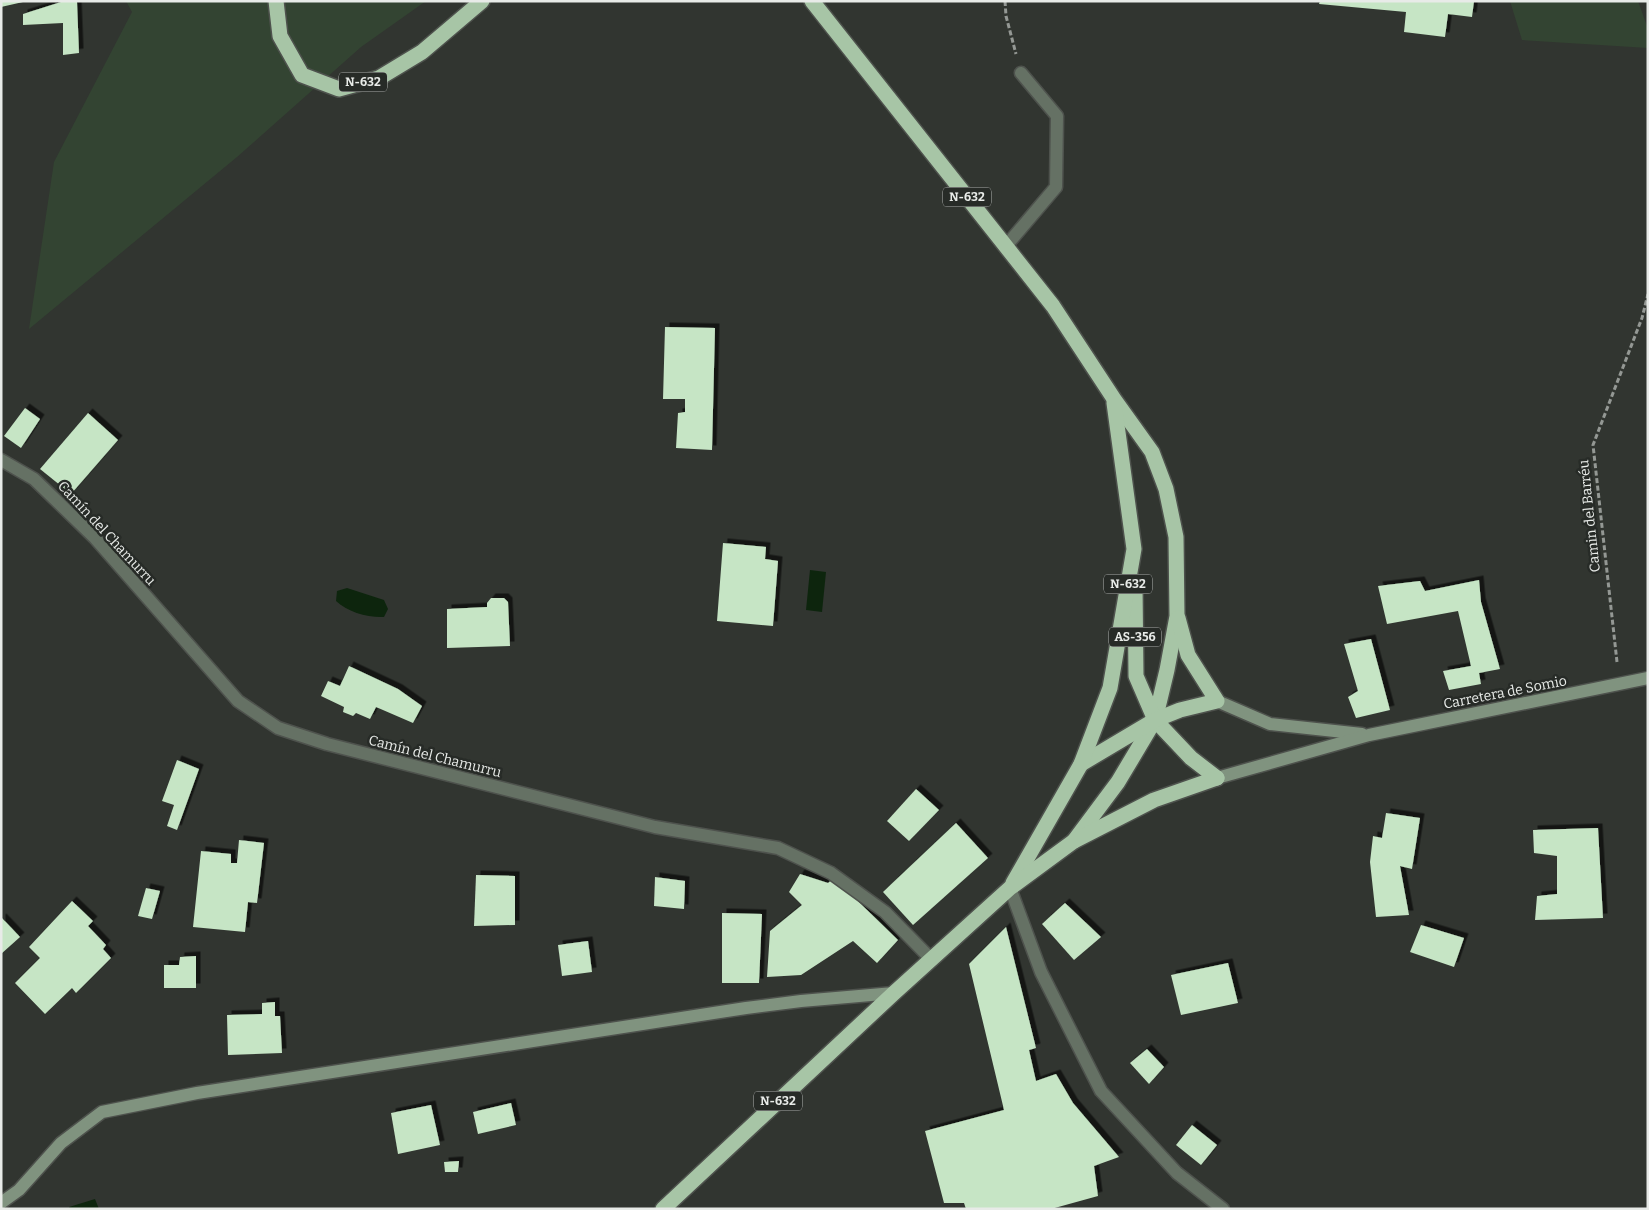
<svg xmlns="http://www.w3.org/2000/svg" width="1649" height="1210" font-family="Bitter,serif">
  <defs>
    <filter id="shadow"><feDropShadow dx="4.5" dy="-4.5" stdDeviation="0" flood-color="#0009"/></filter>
  </defs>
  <rect width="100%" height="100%" fill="#313530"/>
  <g fill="#334432">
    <path d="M126,1H426L361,47L237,157L29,329L54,162L132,12Z"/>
    <path d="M1510,1H1638L1648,29V48L1522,40Z"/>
  </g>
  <g fill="#0d250d">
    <path d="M810,570L826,572L822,612L806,610Z"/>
    <path d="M347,588L384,600L388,609L384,617C369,618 347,612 336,601L337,591Z"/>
    <path d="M95,1199L99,1209H70L69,1207Z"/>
  </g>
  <g fill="#c6e5c5" filter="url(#shadow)">
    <path d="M1,1H23V2L1,7Z"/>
    <path d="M1320,1H1474L1472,17L1448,14L1445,37L1404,32L1406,12L1319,4Z"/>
    <path d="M61,2H77L79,53L63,55V23L23,25V14Z"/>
    <path d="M665,327L715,328L712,450L676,448L678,413L685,412V399H663Z"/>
    <path d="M25,408L40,419L21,448L4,436Z"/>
    <path d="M88,413L118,440L71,494L40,469Z"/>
    <path d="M723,543L766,547L765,559L778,561L773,626L717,621Z"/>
    <path d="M1479,580L1481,602L1500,669L1479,673L1481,684L1449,690L1443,671L1471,666L1458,611L1387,624L1378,586L1420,581L1425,591Z"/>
    <path d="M491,598H504L508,602L510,646L447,648V609L487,607V603Z"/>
    <path d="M1371,639L1390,710L1356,718L1348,697L1358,691L1344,644Z"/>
    <path d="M349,666L398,689L422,706L413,723L376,707L370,719L356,713L353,716L343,712L344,707L321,696L328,681L340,686Z"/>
    <path d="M177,760L199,769L177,830L167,826L174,805L162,801Z"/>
    <path d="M916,789L939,810L909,841L887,821Z"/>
    <path d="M1386,813L1420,818L1412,869L1400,866L1409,915L1376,917L1370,862L1373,836L1382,838Z"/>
    <path d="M956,823L988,858L913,925L883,892Z"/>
    <path d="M1598,828L1603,918L1535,920L1537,896L1557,894V856L1534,853L1533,830Z"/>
    <path d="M239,840L264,843L257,903L248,902L245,932L193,927L201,851L231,854V863H237Z"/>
    <path d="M800,874L828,883L834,878L898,940L877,963L853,941L801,975L767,977L770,931L802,905L789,892Z"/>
    <path d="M476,875L515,876V925L474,926Z"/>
    <path d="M655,877L685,881L684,909L654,906Z"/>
    <path d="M146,888L160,891L152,919L138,916Z"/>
    <path d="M72,901L93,921L88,926L106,945L103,949L111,958L76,993L72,988L45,1014L15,983L40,958L29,947Z"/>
    <path d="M1065,903L1101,937L1074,960L1042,924Z"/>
    <path d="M722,913L762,914L759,983H722Z"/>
    <path d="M2,918L20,937L1,954V919Z"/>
    <path d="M1421,925L1464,938L1454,967L1410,952Z"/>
    <path d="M1006,927L1036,1048L1029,1050L1036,1081L1056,1074L1073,1103L1119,1157L1094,1166L1098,1196L1051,1209H966L964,1203H944L925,1131L1004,1110L969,964Z"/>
    <path d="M588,941L592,972L562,976L558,945Z"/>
    <path d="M196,956V988H164V965H179L180,957Z"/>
    <path d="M1228,963L1238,1003L1181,1015L1171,975Z"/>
    <path d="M275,1002V1016H280L282,1053L228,1055L227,1015L262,1014V1003Z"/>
    <path d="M1147,1049L1164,1067L1149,1084L1130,1063Z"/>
    <path d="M511,1103L516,1125L478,1134L473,1112Z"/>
    <path d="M431,1105L440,1145L398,1154L391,1113Z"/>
    <path d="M1192,1125L1217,1145L1201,1165L1176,1145Z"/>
    <path d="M459,1161L458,1172H445L444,1162Z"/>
  </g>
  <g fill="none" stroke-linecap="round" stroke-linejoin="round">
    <g stroke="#4e524d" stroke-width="15">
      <path id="lane" d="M1010,888L1041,972L1101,1091L1177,1173L1223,1209"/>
    </g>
    <g stroke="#4e524d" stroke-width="15">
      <g id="street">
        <path d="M1006,246L1056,187L1057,116L1021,73"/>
        <path d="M1,460L34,479L95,538L238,701L278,728L327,744L655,827L778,848L831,873L885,912L932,960"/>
      </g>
    </g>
    <g stroke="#4e524d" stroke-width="15">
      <g id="secondary">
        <path d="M1217,701L1270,724L1362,734"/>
        <path d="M1217,778L1369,735L1648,678"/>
        <path d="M1,1203L19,1190L61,1143L102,1112L197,1093L746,1008L801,1001L894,993"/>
      </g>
    </g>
    <g stroke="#4e524d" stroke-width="18">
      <g id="highway">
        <path d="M276,1L280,36L302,75L339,89L379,78L422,52L482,1"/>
        <path d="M812,1L1053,306L1114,399L1152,452L1166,489L1176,537L1177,616L1167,670L1155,720L1118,782L1074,841"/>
        <path d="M1135,586L1136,676L1155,720L1191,758L1217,778"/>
        <path d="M1081,764L1155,720L1180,710L1217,701L1188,655L1178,618"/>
        <path d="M1013,883L1081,764L1110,688L1134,549L1114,403"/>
        <path d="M663,1209L894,993L1010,888L1074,841L1154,800L1217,778"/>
      </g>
    </g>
    <g stroke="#949894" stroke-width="3" stroke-dasharray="5 2.5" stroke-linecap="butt">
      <path d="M1005,1L1006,16L1016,54"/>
      <path d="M1617,662L1593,445L1642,318L1648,294"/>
    </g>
    <use href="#lane" stroke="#657164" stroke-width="12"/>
    <use href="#street" stroke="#657164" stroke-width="12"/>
    <use href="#secondary" stroke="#80937f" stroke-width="12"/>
    <use href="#highway" stroke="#a7c5a6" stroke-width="15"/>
  </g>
  <g text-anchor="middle" stroke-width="5" stroke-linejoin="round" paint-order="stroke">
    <g fill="#272b27" stroke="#aeb1ae" stroke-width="1">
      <rect x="339" y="72.5" width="48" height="19" rx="4"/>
      <rect x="943" y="187.5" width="48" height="19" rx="4"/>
      <rect x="1104" y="574.5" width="48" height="19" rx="4"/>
      <rect x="1109" y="627.5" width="52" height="19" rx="4"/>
      <rect x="754" y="1091.5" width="48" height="19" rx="4"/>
    </g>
    <g font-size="12" font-weight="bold" fill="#e8ebe8">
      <text x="363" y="86">N-632</text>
      <text x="967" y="201">N-632</text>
      <text x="1128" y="588">N-632</text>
      <text x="1135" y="641">AS-356</text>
      <text x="778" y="1105">N-632</text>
    </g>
    <g font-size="14" fill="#e8ebe8" stroke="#272b27">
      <text transform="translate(1589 516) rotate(-96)" y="5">Camin del Barréu</text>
      <text transform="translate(107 533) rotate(47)" y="5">Camín del Chamurru</text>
      <text transform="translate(1505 692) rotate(-11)" y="5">Carretera de Somio</text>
      <text transform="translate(435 756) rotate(14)" y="5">Camín del Chamurru</text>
    </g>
  </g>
  <rect width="1649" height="1210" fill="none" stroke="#e8ebe8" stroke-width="5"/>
</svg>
